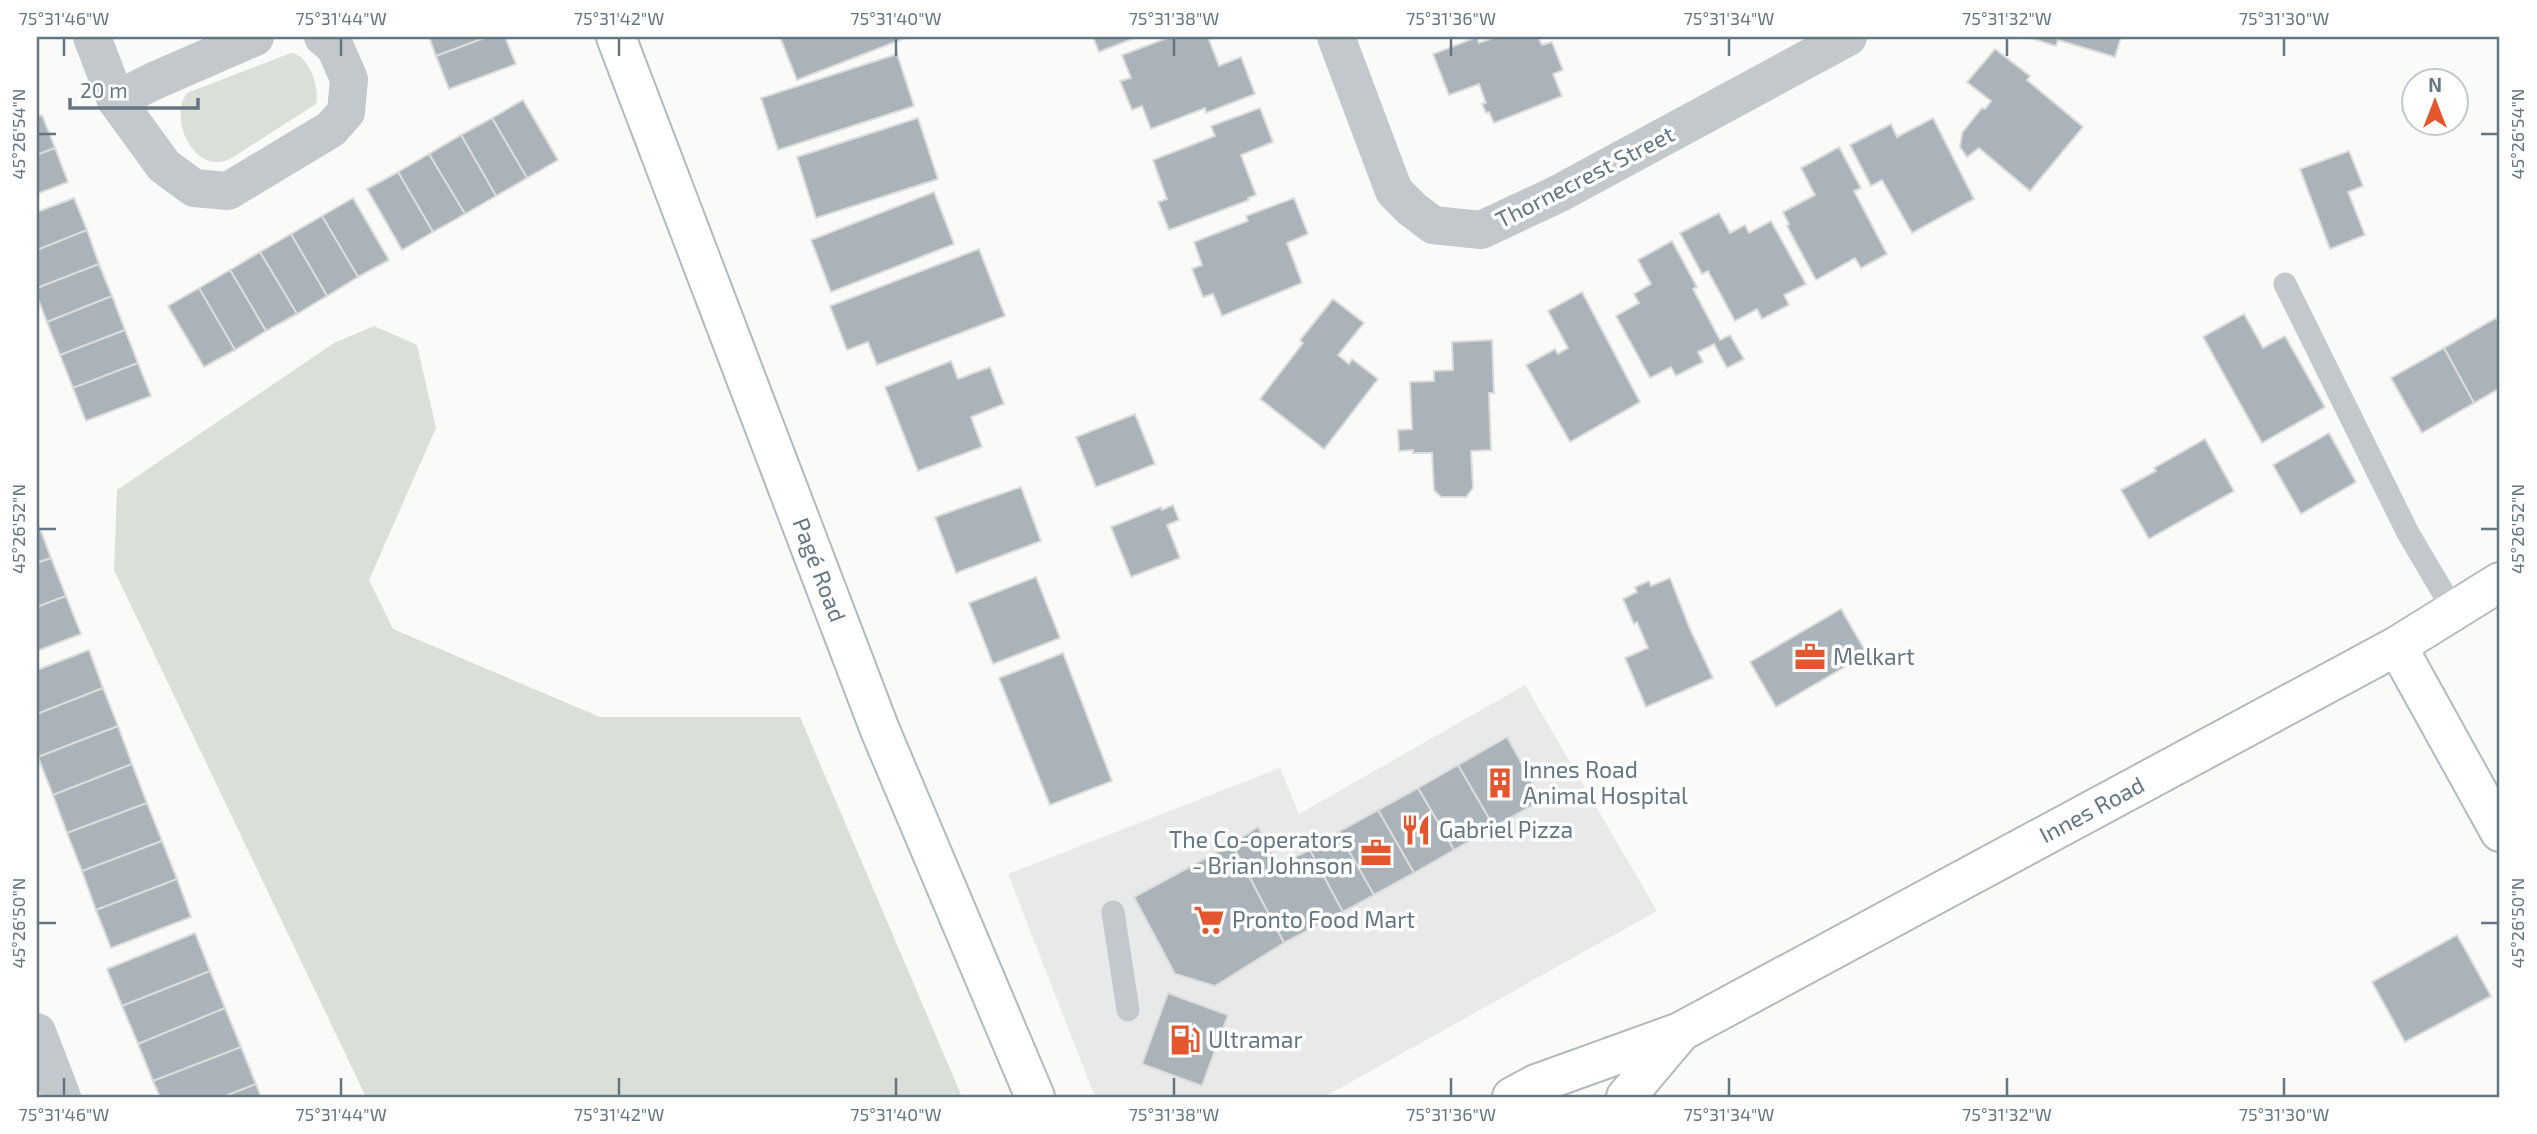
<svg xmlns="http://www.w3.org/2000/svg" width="2537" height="1134" font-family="'Exo 2',sans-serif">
  <rect width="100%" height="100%" fill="#fafaf8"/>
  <path fill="#e8e9e9" d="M1525,685L1657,911L1324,1097H1095L1008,874L1280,768L1299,814Z"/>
  <g fill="#dadfd7">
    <path d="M291,53C309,54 320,89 316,104L230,159C194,176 168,118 187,93Z"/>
    <path d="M374,326L417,345L436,428L369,580L393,629L600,717H800L962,1097H366L114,570L117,490L334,343Z"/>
  </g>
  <g fill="#aab3b9" stroke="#dcdcda" stroke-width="2">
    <path d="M429,37H487L436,56Z"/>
    <path d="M487,37H505L516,64L449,89L436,56Z"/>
    <path d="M780,37H908L797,80Z"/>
    <path d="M1093,37H1137L1099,52Z"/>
    <path d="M1170,37H1208L1219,66L1241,57L1255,94L1206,113L1205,108L1151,129L1142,106L1132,110L1120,81L1131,78L1122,55Z"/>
    <path d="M1477,37L1479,43L1496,37H1538L1542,45L1552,42L1563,70L1553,74L1562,96L1494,123L1489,112L1486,113L1482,104L1486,103L1479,84L1449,95L1433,54Z"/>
    <path d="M2027,37H2121L2115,57L2058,40L2056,46Z"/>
    <path d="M1995,49L2030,76L2027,80L2083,127L2030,191L1979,148L1967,157L1960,147L1962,133L1982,108L1985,109L1991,101L1967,82Z"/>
    <path d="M897,54L914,106L778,150L761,98Z"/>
    <path d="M523,100L558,160L527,178L492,118Z"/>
    <path d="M1260,108L1273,142L1241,155L1256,195L1248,198L1249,200L1169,230L1158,202L1167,199L1153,160L1215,136L1211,126Z"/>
    <path d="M42,115L55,148L37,155V117Z"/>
    <path d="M492,118L527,178L496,196L461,135Z"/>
    <path d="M918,118L938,179L816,218L797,157Z"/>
    <path d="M1933,118L1974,199L1912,233L1882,180L1871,186L1850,145L1891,124L1897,137Z"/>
    <path d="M461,135L496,196L465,214L429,154Z"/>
    <path d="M1839,147L1861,188L1854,191L1887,254L1861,268L1855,258L1816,280L1787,226L1789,224L1783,212L1815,195L1801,168Z"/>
    <path d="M55,148L68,182L37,194V155Z"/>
    <path d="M2349,151L2363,186L2348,192L2365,235L2330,249L2300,169Z"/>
    <path d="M429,154L465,214L433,232L398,172Z"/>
    <path d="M398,172L433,232L402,250L367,189Z"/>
    <path d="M934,192L954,244L831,292L811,240Z"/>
    <path d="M74,198L87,230L37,250V212Z"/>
    <path d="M353,198L389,260L358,277L322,216Z"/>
    <path d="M1294,198L1308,234L1287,243L1302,283L1222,316L1213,294L1203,297L1192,269L1202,265L1194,242L1248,221L1246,216Z"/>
    <path d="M1719,213L1730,233L1745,225L1749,233L1771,221L1806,284L1784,295L1789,305L1762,319L1757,309L1735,321L1708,271L1702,274L1680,233Z"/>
    <path d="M322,216L358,277L327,296L291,234Z"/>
    <path d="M87,230L99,264L37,288V250Z"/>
    <path d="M291,234L327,296L297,314L260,252Z"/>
    <path d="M1672,241L1697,287L1693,289L1720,340L1730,335L1744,359L1727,368L1714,344L1698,352L1703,362L1676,376L1671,367L1650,378L1616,316L1639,303L1634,294L1651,284L1638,260Z"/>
    <path d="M979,249L1005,316L877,365L868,342L847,350L830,306Z"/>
    <path d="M260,252L297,314L266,331L230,270Z"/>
    <path d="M99,264L112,296L47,322L37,296V288Z"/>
    <path d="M230,270L266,331L235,350L199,288Z"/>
    <path d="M199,288L235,350L204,367L168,306Z"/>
    <path d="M1582,292L1640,402L1570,442L1526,365L1555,349L1558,354L1568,348L1548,311Z"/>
    <path d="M112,296L125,330L60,355L47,322Z"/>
    <path d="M1333,299L1364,323L1338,355L1349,364L1352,359L1378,379L1324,449L1260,399L1303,343L1300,340Z"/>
    <path d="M2244,314L2263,348L2285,336L2325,407L2262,443L2203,337Z"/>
    <path d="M2496,318L2500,325V388L2474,403L2444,348Z"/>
    <path d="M125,330L138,363L73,388L60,355Z"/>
    <path d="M1492,340L1494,393H1489L1491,450L1471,451L1473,488L1466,497H1441L1434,490L1432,453H1413V450L1399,451L1398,430L1412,429L1410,382L1434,381V371L1453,370L1452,342Z"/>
    <path d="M2444,348L2474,403L2422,433L2391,378Z"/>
    <path d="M951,361L958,379L990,367L1004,404L971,417L982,447L918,471L885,387Z"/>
    <path d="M138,363L151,396L86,421L73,388Z"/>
    <path d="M1135,414L1155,464L1096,487L1076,437Z"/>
    <path d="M2329,433L2356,482L2301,514L2273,465Z"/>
    <path d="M2205,439L2234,491L2149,539L2121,490L2156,471L2154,468Z"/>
    <path d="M1021,487L1041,541L956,573L935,517Z"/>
    <path d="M1173,505L1179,520L1167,525L1180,558L1131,577L1111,527L1161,507L1162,510Z"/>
    <path d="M37,521L51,558L37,563Z"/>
    <path d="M51,558L66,596L37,607V563Z"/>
    <path d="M1036,577L1060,638L993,664L969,603Z"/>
    <path d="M1670,578L1690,629L1713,678L1646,707L1625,658L1648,648L1637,622L1634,624L1623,599L1637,592L1635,587L1649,581L1651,586Z"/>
    <path d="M66,596L81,634L37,651V607Z"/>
    <path d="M1841,609L1867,654L1776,707L1750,662Z"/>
    <path d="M89,650L103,688L37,714V670Z"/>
    <path d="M1063,653L1112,781L1050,805L999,678Z"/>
    <path d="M103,688L118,726L38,757L37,714Z"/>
    <path d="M118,726L132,764L53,795L38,757Z"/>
    <path d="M1507,737L1542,800L1494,827L1458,765Z"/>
    <path d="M132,764L147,803L67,833L53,795Z"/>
    <path d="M1458,765L1494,827L1454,850L1418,788Z"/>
    <path d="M1418,788L1454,850L1414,873L1378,810Z"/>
    <path d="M147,803L162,841L82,871L67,833Z"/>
    <path d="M1378,810L1414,873L1374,895L1338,832Z"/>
    <path d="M1258,827L1279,864L1310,850L1343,912L1284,943L1232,844Z"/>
    <path d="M1338,832L1374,895L1343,912L1310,850Z"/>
    <path d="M162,841L177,879L96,910L82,871Z"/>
    <path d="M1232,844L1284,943L1215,986L1175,974L1134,897Z"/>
    <path d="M177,879L191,917L111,948L96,910Z"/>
    <path d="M195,933L210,971L122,1006L107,969Z"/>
    <path d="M2457,935L2491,996L2405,1042L2372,982Z"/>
    <path d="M210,971L225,1008L138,1044L122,1006Z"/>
    <path d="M1168,993L1228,1015L1202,1086L1142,1064Z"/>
    <path d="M225,1008L241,1047L153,1081L138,1044Z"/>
    <path d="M241,1047L256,1084L223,1097H160L153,1081Z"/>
    <path d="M256,1084L261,1097H223Z"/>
  </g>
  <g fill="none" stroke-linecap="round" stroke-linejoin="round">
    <g stroke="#b3babf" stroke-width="42">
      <g id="secondary">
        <path d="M616,37L880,730L1035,1097"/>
        <path d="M2397,646L2500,832"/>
        <path d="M1512,1097L1536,1084L1680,1032L2397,646L2500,582"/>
        <path d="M1626,1097L1679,1034"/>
      </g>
    </g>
    <g stroke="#c3c8cc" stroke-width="23">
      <path d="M2285,284L2408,533L2454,611"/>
      <path d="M1113,912L1128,1010"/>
    </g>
    <g stroke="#c3c8cc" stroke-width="38">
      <path d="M92,37L116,100L164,166L194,188L228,191L331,129L346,112L349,79L335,47L323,37"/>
      <path d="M1336,37L1394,191L1412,209L1433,225L1481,230L1558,194L1848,37"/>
      <path d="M116,100L154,81L255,37"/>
      <path d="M37,1032L62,1097"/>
    </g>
    <use href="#secondary" stroke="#fff" stroke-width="38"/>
  </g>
  <path fill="none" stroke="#657683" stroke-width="2.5" d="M64,38V56M341,38V56M619,38V56M896,38V56M1174,38V56M1451,38V56M1729,38V56M2007,38V56M2284,38V56M38,134H56M2481,134H2498M38,529H56M2481,529H2498M38,923H56M2481,923H2498M64,1078V1096M341,1078V1096M619,1078V1096M896,1078V1096M1174,1078V1096M1451,1078V1096M1729,1078V1096M2007,1078V1096M2284,1078V1096"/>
  <defs>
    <g id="office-bare" transform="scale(2.415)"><path d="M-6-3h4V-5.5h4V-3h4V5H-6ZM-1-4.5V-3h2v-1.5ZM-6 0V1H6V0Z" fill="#e4572e" stroke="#fff" stroke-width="2.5" paint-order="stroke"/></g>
    <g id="building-bare" transform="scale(2.415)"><path d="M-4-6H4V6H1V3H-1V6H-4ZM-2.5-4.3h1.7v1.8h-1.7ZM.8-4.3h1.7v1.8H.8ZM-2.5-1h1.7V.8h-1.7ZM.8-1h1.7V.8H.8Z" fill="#e4572e" stroke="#fff" stroke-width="2.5" paint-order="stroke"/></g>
    <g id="restaurant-bare" transform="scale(2.415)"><path d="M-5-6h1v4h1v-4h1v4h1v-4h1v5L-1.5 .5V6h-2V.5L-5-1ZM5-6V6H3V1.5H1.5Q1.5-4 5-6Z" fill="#e4572e" stroke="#fff" stroke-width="2.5" paint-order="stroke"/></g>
    <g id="supermarket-bare" transform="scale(2.415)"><path d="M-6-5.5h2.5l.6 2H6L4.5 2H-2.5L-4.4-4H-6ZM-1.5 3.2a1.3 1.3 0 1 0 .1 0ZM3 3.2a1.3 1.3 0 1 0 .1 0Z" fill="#e4572e" stroke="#fff" stroke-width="2.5" paint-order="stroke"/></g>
    <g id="fuel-bare" transform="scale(2.415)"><path d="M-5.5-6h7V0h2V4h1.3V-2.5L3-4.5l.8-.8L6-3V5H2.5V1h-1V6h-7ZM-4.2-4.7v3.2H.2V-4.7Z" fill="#e4572e" stroke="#fff" stroke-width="2.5" paint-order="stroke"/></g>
  </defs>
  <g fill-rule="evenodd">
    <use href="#office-bare" x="1810" y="657"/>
    <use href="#building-bare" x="1500" y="783"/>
    <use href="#restaurant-bare" x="1416" y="830"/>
    <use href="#office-bare" x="1376" y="853"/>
    <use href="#supermarket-bare" x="1209" y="920"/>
    <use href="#fuel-bare" x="1185" y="1040"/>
  </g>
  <g text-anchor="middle" stroke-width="7" stroke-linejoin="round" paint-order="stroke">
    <g font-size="23" fill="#657683" stroke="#fff">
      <text transform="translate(1585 177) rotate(-27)" y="8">Thornecrest Street</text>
      <text transform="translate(819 570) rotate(69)" y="8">Pagé Road</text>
      <text transform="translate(2092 810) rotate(-28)" y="8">Innes Road</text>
    </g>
    <g font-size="23" fill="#657683" stroke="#fff" text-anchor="start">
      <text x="1833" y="665">Melkart</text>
      <text x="1523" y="778">Innes Road<tspan x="1523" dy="26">Animal Hospital</tspan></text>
      <text x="1439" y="838">Gabriel Pizza</text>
      <text x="1353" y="848" text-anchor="end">The Co-operators<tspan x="1353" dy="26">- Brian Johnson</tspan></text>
      <text x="1232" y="928">Pronto Food Mart</text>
      <text x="1208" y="1048">Ultramar</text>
    </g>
  </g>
  <rect width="2537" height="1134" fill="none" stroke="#ffffff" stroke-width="77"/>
  <g transform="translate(2435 102)"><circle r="33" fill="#ffffff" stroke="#c1c8cd" stroke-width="2"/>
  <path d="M0-5L12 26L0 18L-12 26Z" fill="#e4572e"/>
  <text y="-10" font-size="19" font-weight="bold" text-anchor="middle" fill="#657683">N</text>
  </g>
  <path d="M70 98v10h128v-10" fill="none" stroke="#657683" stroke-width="3.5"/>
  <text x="80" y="98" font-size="21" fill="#657683" stroke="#ffffff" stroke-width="5" paint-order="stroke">20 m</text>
  <rect x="38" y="38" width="2460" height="1058" fill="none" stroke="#657683" stroke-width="2.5"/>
  <g font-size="18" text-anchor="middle" fill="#657683">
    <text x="64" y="25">75°31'46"W</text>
    <text x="341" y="25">75°31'44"W</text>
    <text x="619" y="25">75°31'42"W</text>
    <text x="896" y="25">75°31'40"W</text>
    <text x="1174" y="25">75°31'38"W</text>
    <text x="1451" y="25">75°31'36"W</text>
    <text x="1729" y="25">75°31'34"W</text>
    <text x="2007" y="25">75°31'32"W</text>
    <text x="2284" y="25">75°31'30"W</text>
    <text transform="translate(19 134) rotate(-90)" y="6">45°26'54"N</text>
    <text transform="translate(2518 134) rotate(-90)" y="6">45°26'54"N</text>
    <text transform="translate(19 529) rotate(-90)" y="6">45°26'52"N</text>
    <text transform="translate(2518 529) rotate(-90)" y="6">45°26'52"N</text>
    <text transform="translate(19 923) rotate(-90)" y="6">45°26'50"N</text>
    <text transform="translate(2518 923) rotate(-90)" y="6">45°26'50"N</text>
    <text x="64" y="1121">75°31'46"W</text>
    <text x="341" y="1121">75°31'44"W</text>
    <text x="619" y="1121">75°31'42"W</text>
    <text x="896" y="1121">75°31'40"W</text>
    <text x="1174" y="1121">75°31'38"W</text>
    <text x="1451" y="1121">75°31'36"W</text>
    <text x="1729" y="1121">75°31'34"W</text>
    <text x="2007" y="1121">75°31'32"W</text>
    <text x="2284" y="1121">75°31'30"W</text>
  </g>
</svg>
